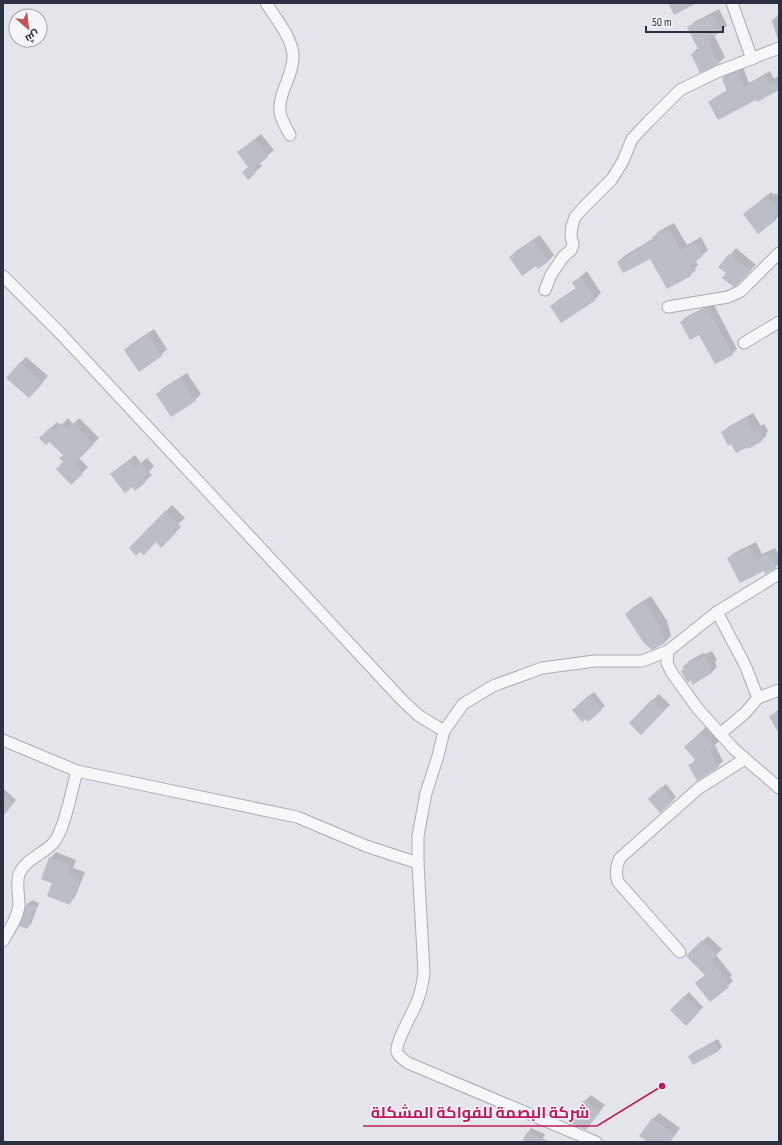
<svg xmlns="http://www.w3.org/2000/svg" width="782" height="1145" font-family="'Sofia Sans Condensed',Cairo,sans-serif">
  <rect width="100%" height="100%" fill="#e4e5eb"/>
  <g fill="#0003">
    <path d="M719,9L727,25L721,32L714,35L725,57L719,63L700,71L692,54L698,48L688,28L694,22Z"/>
    <path d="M778,15H779L778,40L772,21Z"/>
    <path d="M743,67L749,83L770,71L774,79L778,76L779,77V88L756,98L710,102L714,98L728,90L723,78L728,73Z"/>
    <path d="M261,134L274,150L259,163L262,166L248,178L249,166L239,152Z"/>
    <path d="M771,192L774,195L776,193L779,197V216L759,233L744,214Z"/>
    <path d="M674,223L687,245L701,237L708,250L696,261L698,265L695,268L696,270L690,275L650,257L618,262L624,256L654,238V237L659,231Z"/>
    <path d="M540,235L554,255L548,261L536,264L510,257L516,251Z"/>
    <path d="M736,248L756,265L736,284L727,273L720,267Z"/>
    <path d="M587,271L601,293L595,299L552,306L558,300L576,288L573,283Z"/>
    <path d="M713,303L737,349L732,354L681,322L686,317Z"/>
    <path d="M154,329L167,349L161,355L139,370L125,350L131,344Z"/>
    <path d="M26,357L48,376L35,391L20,363Z"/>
    <path d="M187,373L201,394L195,400L157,395L163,388Z"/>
    <path d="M753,413L761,426L764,424L768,431L766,433L767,435L761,441L748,448L722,433L728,427Z"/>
    <path d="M68,418L73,424L79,418L99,438L79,458L88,467L71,484L64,462V455L49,440L41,438L57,422L61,426Z"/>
    <path d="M135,455L141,463L147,458L154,466L149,472L152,475L135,490L118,468Z"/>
    <path d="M172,505L185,518L178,524L181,527L161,546L156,541L140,550L130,548Z"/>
    <path d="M756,542L762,554L775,548L779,556V564L766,573L764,570L728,558L734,553Z"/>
    <path d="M651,596L667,621L671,636L665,642L626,614L632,608Z"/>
    <path d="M712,651L717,660L715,662L717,667L711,673L692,679L683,667L689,661L703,653L705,654Z"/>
    <path d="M594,692L605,706L601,709L577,706Z"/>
    <path d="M659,694L670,705L641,734L630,723Z"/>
    <path d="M779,709V732L771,716Z"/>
    <path d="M706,727L719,741L715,745L723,761L718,766L690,765L696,759L690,742Z"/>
    <path d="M666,784L676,797L672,801L653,795Z"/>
    <path d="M4,789L16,800L3,815V790Z"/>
    <path d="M56,852L76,860L73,868L85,872L75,897L69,904L53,883L50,858Z"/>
    <path d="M32,900L39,903L31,924L27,928L28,904Z"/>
    <path d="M708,936L722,949L716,955L732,975L730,977L733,981L728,986L688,956Z"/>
    <path d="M689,992L703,1007L686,1024L671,1010Z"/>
    <path d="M718,1039L722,1047L718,1051L690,1056L694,1052Z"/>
    <path d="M591,1095L605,1105L586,1129L585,1101Z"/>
    <path d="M659,1113L680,1128L670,1142H649L653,1119Z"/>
    <path d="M531,1128L545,1134L541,1142L524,1141L528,1132Z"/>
  </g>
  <g fill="#bbbec7">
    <path d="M668,3H697L674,15Z"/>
    <path d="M712,14L721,32L708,39L719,64L700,73L691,54L699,51L687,27Z"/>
    <path d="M738,71L744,87L765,75L769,83L773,80L779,90L757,102L756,100L718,120L708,102L727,92L722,78Z"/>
    <path d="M255,139L268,157L253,169L256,173L248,180L242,172L248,167L237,152Z"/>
    <path d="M765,197L767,200L769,199L779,211V214L774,217L776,220L758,234L743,214Z"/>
    <path d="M668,228L681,250L695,242L703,256L695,261L696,263L690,266L693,271L689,273L691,276L667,289L650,259L623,273L617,262L654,240L652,237Z"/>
    <path d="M533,240L549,261L538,269L536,266L522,276L509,257Z"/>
    <path d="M729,254L751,271L737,285L734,287L722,278L726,273L718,267Z"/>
    <path d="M581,277L596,300L561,323L550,306L576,289L572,282Z"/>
    <path d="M706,308H708L733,355L715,364L699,335L690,340L680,322Z"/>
    <path d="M147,334L162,356L139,372L124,350Z"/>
    <path d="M20,362L43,383L29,398L6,378Z"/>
    <path d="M181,378L196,401L171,417L156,394Z"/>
    <path d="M747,418L754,431L758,429L763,438L760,439L761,442L748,449L746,448L736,453L731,444L728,446L721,432Z"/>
    <path d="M61,423L67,429L73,423L94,444L74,464L83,474L71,485L56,469L63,462L59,458L63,455L49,442L46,445L39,438L51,427L54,430Z"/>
    <path d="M129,460L134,468L141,463L149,473L143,478L146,482L135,491L132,487L125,493L110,474Z"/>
    <path d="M165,511L179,524L173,531L176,533L161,548L156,542L144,555L140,552L136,556L129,548Z"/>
    <path d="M750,547L757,559L769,553L776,568L765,574L764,571L740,583L727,558Z"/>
    <path d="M645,601L661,627L665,643L652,650L643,642L625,614Z"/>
    <path d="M705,656L711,667L709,668L712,673L692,685L691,680L688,683L681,671L684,669L682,667L697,658L699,660Z"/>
    <path d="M589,695L602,710L588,722L586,719L582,722L572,710Z"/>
    <path d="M652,699L664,711L641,735L629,723Z"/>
    <path d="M779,711V734L769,716Z"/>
    <path d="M701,732L715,747L710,751L719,767L697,781L688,765L696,761L684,747Z"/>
    <path d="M661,787L673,801L660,813L648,799Z"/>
    <path d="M3,796L13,804L3,816Z"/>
    <path d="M49,857L71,866L68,874L80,879L70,905L47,896L52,883L41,879Z"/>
    <path d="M27,903L36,907L27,929L19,926Z"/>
    <path d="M702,940L717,955L712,961L728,981L725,983L729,987L710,1002L695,983L705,975L686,956Z"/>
    <path d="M684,996L700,1011L686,1026L670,1010Z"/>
    <path d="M714,1042L719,1051L693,1065L688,1056Z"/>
    <path d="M584,1100L600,1112L586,1130L568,1122Z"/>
    <path d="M652,1118L675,1135L669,1142H648L639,1136Z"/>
    <path d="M527,1132L551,1142H522Z"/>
  </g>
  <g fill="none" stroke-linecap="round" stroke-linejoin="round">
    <g stroke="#a9abb5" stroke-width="13">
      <g id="minor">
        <path d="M266,3C275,17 292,38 293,55C294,75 278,92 280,112C281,120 287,129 290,135"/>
        <path d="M732,3L752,59"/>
        <path d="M3,276L60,333L403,701L418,715L444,731"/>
        <path d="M545,290L551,275L563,257L571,250L573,245L571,236L572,226L575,217L585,206L612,179L623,161L632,139L648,122L680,90L717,72L779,48"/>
        <path d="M668,307L728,297L741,291L779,253"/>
        <path d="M744,343L779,322"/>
        <path d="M779,574L717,612L668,651L667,663L672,673L698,709L734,749L779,788"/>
        <path d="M717,612L745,665L758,698L779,690"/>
        <path d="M720,734L745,713L758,698"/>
        <path d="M3,740L77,771L297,817L366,846L418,863"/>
        <path d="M3,941C9,930 18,918 19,905C19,895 16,883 19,874C26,858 45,854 55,841C65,827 72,789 77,771"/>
        <path d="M680,952L618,882C615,873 616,866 620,858L699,788L745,759"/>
        <path d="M596,1142L408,1063C404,1060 399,1057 397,1052C395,1042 413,1013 417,1002C421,992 423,983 424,972L418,863V836L426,793L438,756L444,731L463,704L493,686L542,668L595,661H642L668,651"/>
      </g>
    </g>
    <use href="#minor" stroke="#f6f7f9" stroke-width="11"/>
  </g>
  <path fill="none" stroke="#c2185b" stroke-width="1.5" d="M662 1086L597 1126H363"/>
  <circle fill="#c2185b" stroke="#f3f5f8" stroke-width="1.5" cx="662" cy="1086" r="4"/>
  <g font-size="16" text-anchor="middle" font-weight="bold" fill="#c2185b" stroke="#f3f5f8" stroke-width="3" stroke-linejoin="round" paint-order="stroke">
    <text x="480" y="1118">شركة البصمة للفواكة المشكلة</text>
  </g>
  <rect width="782" height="1145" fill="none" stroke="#2c3142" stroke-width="8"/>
  <g transform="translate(28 28) rotate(152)"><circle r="19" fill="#f3f5f8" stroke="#a3a7af"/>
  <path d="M0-3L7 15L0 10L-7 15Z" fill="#c65353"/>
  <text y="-6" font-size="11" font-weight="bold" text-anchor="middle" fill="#2c3142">ش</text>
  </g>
  <path d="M646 26v6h77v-6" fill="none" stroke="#2c3142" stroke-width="2"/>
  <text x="652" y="26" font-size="12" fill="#2c3142" stroke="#f3f5f8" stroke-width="3" paint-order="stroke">50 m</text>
</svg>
